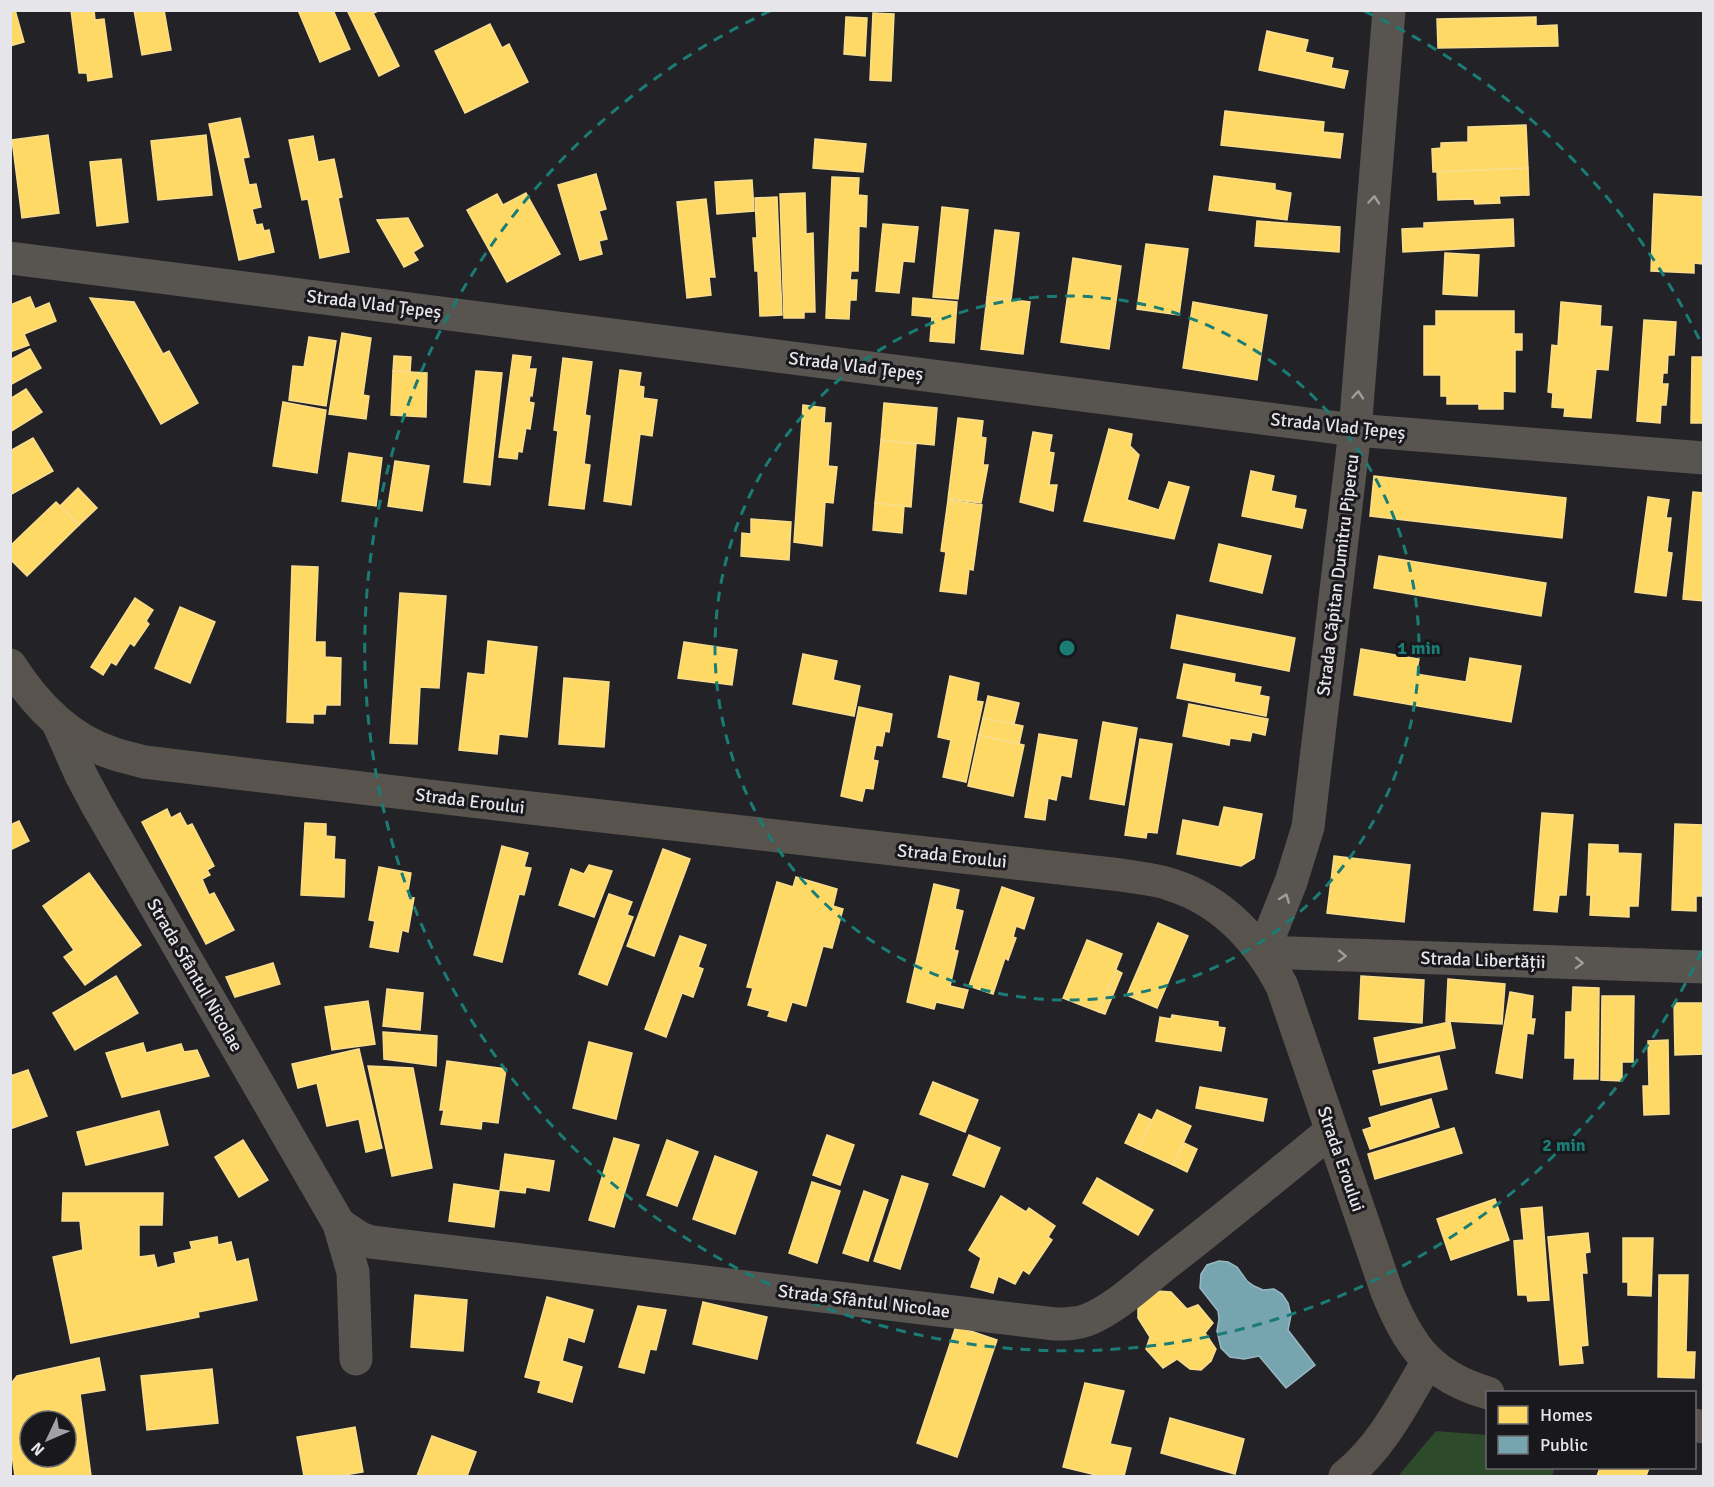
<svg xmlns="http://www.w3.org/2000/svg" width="1714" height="1487" font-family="Signika,sans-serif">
  <rect width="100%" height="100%" fill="#232226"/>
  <path fill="#2d4b2a" d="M1436,1431L1487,1435L1488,1468H1555L1552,1476H1398Z"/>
  <g fill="#ffd966" stroke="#f8dd8e" stroke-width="1.5" fill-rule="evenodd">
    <path d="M10,10H15L24,42L10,46Z"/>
    <path d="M71,10H94L95,20L104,19L112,77L88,81L87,73H79Z"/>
    <path d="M134,10H164L171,50L142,55Z"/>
    <path d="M298,10H333L350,49L320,62Z"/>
    <path d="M347,10H375L376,12L373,13L399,66L379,76Z"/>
    <path d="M873,13L894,14L891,81L870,80Z"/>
    <path d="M846,17L867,18L865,56L844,54Z"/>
    <path d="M1536,17V26L1557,25L1558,46L1438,48L1437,19Z"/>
    <path d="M490,24L502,48L509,44L528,82L465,113L435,51Z"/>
    <path d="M1267,31L1308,40L1305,52L1333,58L1331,68L1348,71L1344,88L1259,70Z"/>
    <path d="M1225,111L1324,122L1323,132L1343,134L1340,158L1221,145Z"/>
    <path d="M240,118L249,157L243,158L249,185L256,184L261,207L252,209L256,225L262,224L264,231L269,230L274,252L239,260L209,124Z"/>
    <path d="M1526,125L1528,168L1433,172L1432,149L1441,148V143L1468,142V127Z"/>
    <path d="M48,135L59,213L22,218L12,140Z"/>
    <path d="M206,135L212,195L158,200L151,141Z"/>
    <path d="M313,136L318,162L334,159L342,197L338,198L349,252L320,258L308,199L302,200L289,140Z"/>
    <path d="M815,139L866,144L863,172L813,168Z"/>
    <path d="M121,159L128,222L97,226L90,162Z"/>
    <path d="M1528,168L1529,195L1499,196L1500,203L1475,204L1474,199L1438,200L1437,172Z"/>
    <path d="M596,174L606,209L599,211L607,239L599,241L602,254L580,260L558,185Z"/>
    <path d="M1214,176L1275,184V190L1291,193L1287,220L1209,210Z"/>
    <path d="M832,177L859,178L858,195L867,196L866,227L859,226L858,271H851L850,280H857L856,300H850L849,319L826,318Z"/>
    <path d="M752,180L754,211L717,214L715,182Z"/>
    <path d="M526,193L560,254L507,282L467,210L497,194L503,205Z"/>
    <path d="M805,193L806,234L813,233L815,312H804V318H784L780,194Z"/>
    <path d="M1654,194L1704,197V244L1702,264L1694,263V273L1651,271Z"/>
    <path d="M777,197L782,315L760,316L758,271H755L753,238H757L755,198Z"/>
    <path d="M706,199L715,277H709L711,295L687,298L677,202Z"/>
    <path d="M942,207L968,210L958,299L933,297Z"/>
    <path d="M408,218L423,246L413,252L418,260L404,267L377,220Z"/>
    <path d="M1513,219L1514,246L1403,252L1402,229L1424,228V223Z"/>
    <path d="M1257,221L1340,227L1339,252L1255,246Z"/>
    <path d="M883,224L918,227L914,262L903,261L899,293L876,291Z"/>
    <path d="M995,230L1019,233L1011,300L987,297Z"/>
    <path d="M1146,244L1188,249L1179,315L1137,309Z"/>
    <path d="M1445,253L1479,255L1477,296L1443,294Z"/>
    <path d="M1073,258L1121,266L1109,349L1061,342Z"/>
    <path d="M30,297L35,309L49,303L56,321L24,334L29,345L10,352V305Z"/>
    <path d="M987,297L1030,302L1023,354L981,349Z"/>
    <path d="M90,298L134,302L163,354L169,351L198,403L161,424Z"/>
    <path d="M913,298L957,302L954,343L930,341L932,317L912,315Z"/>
    <path d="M1193,302L1267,315L1257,380L1183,368Z"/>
    <path d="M1561,302L1601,306L1600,326L1612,327L1608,370L1596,369L1591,418L1564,416L1565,408L1552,407L1553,393L1548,392L1552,345L1558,346Z"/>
    <path d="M1436,311H1514V334H1522V350H1515V392L1503,391V409H1479V404H1447V396H1441V375H1424V326H1436Z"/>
    <path d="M1644,320L1676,322L1674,355H1668L1667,373H1663L1662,384H1668L1666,405H1661L1660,423L1637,421Z"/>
    <path d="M342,333L371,338L363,395L369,396L366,419L329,414Z"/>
    <path d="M309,337L336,341L326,406L289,400L293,366L304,367Z"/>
    <path d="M30,349L41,368L10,385V360Z"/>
    <path d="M513,355L531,357L529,369H536L532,396L530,395L529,402L534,403L530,429L526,428L522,452L518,451L517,459L499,457Z"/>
    <path d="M394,356L411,357L410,372L393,371Z"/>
    <path d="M1692,357H1704V423H1691Z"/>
    <path d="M563,358L592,362L585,415L590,416L584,464L590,465L584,509L549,505L558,431L554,430Z"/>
    <path d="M620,370L641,373L639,386L644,387L643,398L657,400L652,436L640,434L631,505L604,501Z"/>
    <path d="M393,371L427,373L426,417L391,415Z"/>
    <path d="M476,371L502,373L490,485L464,482Z"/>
    <path d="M26,389L42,412L10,432V399Z"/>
    <path d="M283,402L326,410L317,473L273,466Z"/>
    <path d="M884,403L937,408L934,445L881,440Z"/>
    <path d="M803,405L825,408L824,423H831L828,466L837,467L833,503L825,502L822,546L794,542Z"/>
    <path d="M958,418L983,421L981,437L986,438L983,465H988L981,503L948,499Z"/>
    <path d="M1109,429L1132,434L1130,446L1139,455L1127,500L1159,510L1169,482L1189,487L1174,539L1084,521Z"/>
    <path d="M1033,432L1052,435L1049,452L1054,453L1049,485H1057L1053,511L1020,502Z"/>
    <path d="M33,438L53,471L10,495V451Z"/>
    <path d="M881,440L916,444L911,507L875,503Z"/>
    <path d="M349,453L382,458L376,506L342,501Z"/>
    <path d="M395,461L429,466L422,511L388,506Z"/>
    <path d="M1251,471L1274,476L1271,491L1296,496L1294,508L1306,510L1302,528L1242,516Z"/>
    <path d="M1374,476L1566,498L1562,538L1370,516Z"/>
    <path d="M78,488L97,508L79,525L60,506Z"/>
    <path d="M1693,492L1704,493V601L1683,599Z"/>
    <path d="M1648,497L1669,500L1666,518H1671L1667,552L1672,553L1666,596L1635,592Z"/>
    <path d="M948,500L982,505L973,570L969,569L966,594L940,591L946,552L941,551Z"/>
    <path d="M56,502L79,525L27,576L10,559V546Z"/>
    <path d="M875,503L904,506L902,533L873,530Z"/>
    <path d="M751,519L791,522L789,560L741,556L742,533L751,534Z"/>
    <path d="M1219,544L1271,556L1262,593L1210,581Z"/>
    <path d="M1379,556L1546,583L1541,616L1374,588Z"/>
    <path d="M292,566L318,567L315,642H325V657L341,658L340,705H326L325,714H313V723L287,722Z"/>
    <path d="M400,593L446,596L439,688L420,687L417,744L390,743Z"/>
    <path d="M135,598L153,610L146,621L149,624L134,646L130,643L116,665L111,662L103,675L91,667Z"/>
    <path d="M180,607L215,622L190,683L155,668Z"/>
    <path d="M1177,615L1295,638L1289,671L1171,648Z"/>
    <path d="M488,641L537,647L527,737L499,734L497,754L459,750L468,673L485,675Z"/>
    <path d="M684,642L737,650L732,685L678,678Z"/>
    <path d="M1361,649L1419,659L1416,674L1466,682L1470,658L1521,666L1511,722L1354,695Z"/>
    <path d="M803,654L837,661L833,680L860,686L854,716L793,704Z"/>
    <path d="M1184,664L1235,674L1234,682L1261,687L1259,695L1269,697L1266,716L1177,698Z"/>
    <path d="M950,676L979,683L976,701L983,702L966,782L943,777L951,740L938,737Z"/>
    <path d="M564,678L609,682L604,747L559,744Z"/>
    <path d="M988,696L1019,703L1014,724L983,718Z"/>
    <path d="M1189,704L1268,719L1265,735L1252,732L1250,741L1230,738L1229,745L1183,736Z"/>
    <path d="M859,707L892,714L889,732L885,731L882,746L876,745L873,760L878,761L873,789L865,788L862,801L841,796Z"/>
    <path d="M983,718L1023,726L1019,744L979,735Z"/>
    <path d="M1103,722L1137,728L1124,805L1090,799Z"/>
    <path d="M1039,734L1077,740L1071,777L1061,775L1056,800L1048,798L1045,820L1025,817Z"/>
    <path d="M979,735L1024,745L1013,796L968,786Z"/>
    <path d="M1140,739L1172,744L1157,833L1147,832L1146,838L1125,835Z"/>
    <path d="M1224,807L1262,814L1254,858L1241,866L1177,854L1183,820L1219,827Z"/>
    <path d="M167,809L171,818L180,813L187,826L192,824L214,866L207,870L210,875L202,879L209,895L214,893L234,930L206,944L142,822Z"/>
    <path d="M1542,813L1573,815L1566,895H1559L1557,912L1534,910Z"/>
    <path d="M19,821L29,841L10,850V825Z"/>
    <path d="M305,823L326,824V836L335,837L334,859L345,860L344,897L301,895Z"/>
    <path d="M1675,824L1704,825V896H1696V911L1672,910Z"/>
    <path d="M1589,844L1618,845V853L1641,854L1638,906H1629V917L1590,915L1591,895H1587Z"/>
    <path d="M502,846L528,853L524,867L531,868L524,895L519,894L502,962L474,955Z"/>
    <path d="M663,849L690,859L654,956L627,946Z"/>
    <path d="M1334,856L1410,865L1404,922L1327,913Z"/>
    <path d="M589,865L612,871L594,917L559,905L571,869L584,874Z"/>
    <path d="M379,867L411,873L407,897L414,898L408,932L402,930L398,952L370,947L375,921L369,920Z"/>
    <path d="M89,873L141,945L85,985L64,957L74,950L43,906Z"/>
    <path d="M796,877L837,889L833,906L843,909L832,948L823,946L806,1006L792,1002L786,1021L768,1016L770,1011L748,1005L753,988L747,987L777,882L793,887Z"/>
    <path d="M934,884L959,890L955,909L963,911L954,950L958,951L950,986L968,990L963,1008L936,1002L934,1009L907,1002Z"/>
    <path d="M1002,887L1034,898L1024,929L1016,926L1013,937L1016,938L1008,960L1005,958L993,994L969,986Z"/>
    <path d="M609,894L632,902L627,915L633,917L607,985L579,974Z"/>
    <path d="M1158,923L1188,936L1157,1008L1127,995Z"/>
    <path d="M680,936L706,945L698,967L703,969L693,997L682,993L666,1037L645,1029Z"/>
    <path d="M1087,940L1122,954L1099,1012L1063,998Z"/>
    <path d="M273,963L280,984L235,997L226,977Z"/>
    <path d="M1116,970L1122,973L1105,1014L1099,1012Z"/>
    <path d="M116,976L138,1013L75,1050L53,1013Z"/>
    <path d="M1361,976L1424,980L1422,1023L1359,1019Z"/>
    <path d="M1448,979L1505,984L1502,1024L1446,1021Z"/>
    <path d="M1573,987L1599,988L1598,1079H1574L1575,1058H1565L1566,1012H1572Z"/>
    <path d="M387,989L423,993L420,1030L383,1026Z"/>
    <path d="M1510,992L1533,996L1531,1019H1535L1533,1034L1527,1033L1522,1078L1496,1073Z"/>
    <path d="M1602,996H1634L1633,1062H1622V1081L1601,1080Z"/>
    <path d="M368,1001L375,1044L332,1050L325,1007Z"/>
    <path d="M1674,1003H1704V1054L1675,1055Z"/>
    <path d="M1172,1015L1218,1022V1027L1225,1028L1221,1051L1156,1041L1160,1017L1171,1019Z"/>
    <path d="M1450,1022L1455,1048L1379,1063L1374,1038Z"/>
    <path d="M383,1032L437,1036L436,1066L384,1059Z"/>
    <path d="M1668,1040L1669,1114L1644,1115L1643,1086H1649L1648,1041Z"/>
    <path d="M589,1042L632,1053L616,1119L573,1108Z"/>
    <path d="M143,1043L146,1053L181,1044L184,1052L197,1050L209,1076L122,1097L106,1053Z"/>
    <path d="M359,1049L382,1148L366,1152L359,1119L327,1126L317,1083L298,1088L292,1064Z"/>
    <path d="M1439,1056L1447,1089L1381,1105L1373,1071Z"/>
    <path d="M447,1061L506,1069L498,1123L482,1121L481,1129L441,1124L444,1110H440Z"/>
    <path d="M368,1066L413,1068L432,1168L392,1176Z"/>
    <path d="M28,1070L47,1116L10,1129V1076Z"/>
    <path d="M933,1082L978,1100L965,1132L920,1114Z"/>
    <path d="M1200,1087L1267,1099L1263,1121L1196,1108Z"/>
    <path d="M1431,1099L1439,1127L1370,1149L1363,1130L1372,1127L1369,1118Z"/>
    <path d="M1157,1110L1191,1126L1173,1165L1138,1149Z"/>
    <path d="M159,1111L168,1145L86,1165L77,1132Z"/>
    <path d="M1139,1114L1152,1120L1138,1149L1125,1143Z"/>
    <path d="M1454,1128L1462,1153L1375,1179L1368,1154Z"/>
    <path d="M827,1135L854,1145L840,1185L813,1175Z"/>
    <path d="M969,1135L1000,1148L984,1187L953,1175Z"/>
    <path d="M614,1138L639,1145L614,1227L589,1220Z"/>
    <path d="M243,1140L268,1180L239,1197L215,1157Z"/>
    <path d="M667,1140L698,1152L677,1206L647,1195Z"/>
    <path d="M1184,1143L1197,1149L1187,1172L1173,1165Z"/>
    <path d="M505,1154L554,1161L549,1191L526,1187L525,1193L500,1190Z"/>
    <path d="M715,1156L757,1172L735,1234L693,1219Z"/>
    <path d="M902,1176L928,1184L900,1269L874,1261Z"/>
    <path d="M1097,1178L1153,1210L1138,1235L1083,1203Z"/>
    <path d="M812,1182L840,1191L817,1263L789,1253Z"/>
    <path d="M454,1184L499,1191L494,1227L449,1221Z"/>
    <path d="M864,1191L888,1200L868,1261L843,1253Z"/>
    <path d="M63,1193H163L162,1225H139V1257L154,1255L157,1268L176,1263L174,1253L192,1249L190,1242L217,1237L218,1245L231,1242L236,1262L248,1259L257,1300L198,1312L199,1317L71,1343L53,1257L83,1250L80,1221H62Z"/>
    <path d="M1001,1196L1026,1212L1029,1208L1055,1226L1048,1237L1052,1240L1029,1274L1023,1270L1015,1284L998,1276L993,1293L971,1287L981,1258L969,1250Z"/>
    <path d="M1495,1199L1509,1240L1451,1260L1437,1219Z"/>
    <path d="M1542,1207L1549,1300L1528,1301L1527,1295H1518L1514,1241L1524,1240L1521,1209Z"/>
    <path d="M1588,1233L1590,1252L1585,1253L1587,1273H1582L1588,1345L1581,1346L1583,1363L1560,1365L1548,1237Z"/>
    <path d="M1623,1238H1653L1651,1296L1628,1295V1282H1623Z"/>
    <path d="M1659,1275H1688L1686,1352H1695L1694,1378L1658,1377Z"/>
    <path d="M1157,1291L1171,1292L1187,1309L1198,1305L1213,1323L1205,1333L1216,1349L1211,1361L1201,1370L1190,1369L1177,1359L1163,1368L1146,1349L1150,1337L1138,1318V1305Z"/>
    <path d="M415,1295L467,1300L463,1351L411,1347Z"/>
    <path d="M547,1297L593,1310L584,1342L568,1337L562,1361L582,1367L572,1402L538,1392L541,1381L525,1377Z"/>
    <path d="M703,1302L767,1317L757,1359L693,1344Z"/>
    <path d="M638,1306L666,1310L656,1350L650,1349L644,1373L619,1367Z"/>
    <path d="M956,1326L997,1340L957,1457L917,1443Z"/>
    <path d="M99,1358L105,1390L80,1394L91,1476H15L10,1441V1385L17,1376ZM30,1421H66V1457H30Z"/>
    <path d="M212,1369L218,1423L147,1430L141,1376Z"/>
    <path d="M1085,1383L1124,1391L1110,1444L1131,1448L1124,1476H1100L1063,1467Z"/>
    <path d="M1170,1418L1244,1439L1235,1474L1161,1453Z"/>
    <path d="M355,1427L363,1472L339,1476H304L297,1437Z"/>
    <path d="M432,1436L476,1452L467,1476H417Z"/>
    <path d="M1600,1468H1649L1646,1476H1597Z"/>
  </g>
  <path fill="#76a5af" stroke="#98b8c1" stroke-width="1.5" d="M1219,1261L1228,1262L1237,1267L1247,1281L1254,1286L1263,1290L1274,1289L1282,1294L1288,1303L1291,1315L1288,1330L1315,1365L1286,1388L1259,1356L1244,1359L1230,1357L1221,1348L1217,1331L1219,1319L1218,1311L1200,1288L1201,1274L1207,1265Z"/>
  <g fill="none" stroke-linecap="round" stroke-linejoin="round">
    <g stroke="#585550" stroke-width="33">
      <path d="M1389,10L1355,430L1308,827L1291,882L1263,952L1704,967"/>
      <path d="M58,723L81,775L97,805L339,1224L353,1272L356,1359"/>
      <path d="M339,1224L360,1238L371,1242L1055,1324C1066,1324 1077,1324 1087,1320C1113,1310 1140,1285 1162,1267C1219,1223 1275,1177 1331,1131"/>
    </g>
    <path stroke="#585550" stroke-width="33" d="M10,258L1355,430L1704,458"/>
    <g stroke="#58544d" stroke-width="33">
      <path d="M10,665C35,704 68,739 112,753C123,757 134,759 144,762L522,807L1121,875C1138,878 1156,879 1172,885C1222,901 1258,940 1282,986L1387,1292C1409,1345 1429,1376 1488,1393"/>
      <path d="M1694,1425L1704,1427"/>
      <path d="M1345,1476C1382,1447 1404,1402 1428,1361"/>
    </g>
  </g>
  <defs><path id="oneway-chevron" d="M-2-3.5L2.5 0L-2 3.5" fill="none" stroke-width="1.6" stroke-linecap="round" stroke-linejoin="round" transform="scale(1.5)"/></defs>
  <g stroke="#9f9e9d">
    <use href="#oneway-chevron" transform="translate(1374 200) rotate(-85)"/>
    <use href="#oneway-chevron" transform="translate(1358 395) rotate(-85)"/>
    <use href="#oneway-chevron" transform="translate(1285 898) rotate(-69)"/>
    <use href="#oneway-chevron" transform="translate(1342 956) rotate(2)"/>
    <use href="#oneway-chevron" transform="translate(1579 963) rotate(2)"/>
  </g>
  <g fill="none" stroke="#1a7c74" stroke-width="3" stroke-dasharray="10 8">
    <circle cx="1067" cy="648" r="352"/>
    <path d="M1702 951A703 703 0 1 1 770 11M1364 11A703 703 0 0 1 1702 345"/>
  </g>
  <g text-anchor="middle" stroke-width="6" stroke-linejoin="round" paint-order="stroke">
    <g font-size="18" fill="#e6e6ea" stroke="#19181d">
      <text transform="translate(374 304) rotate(7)" y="6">Strada Vlad Țepeș</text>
      <text transform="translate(856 366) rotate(7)" y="6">Strada Vlad Țepeș</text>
      <text transform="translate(1338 426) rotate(6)" y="6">Strada Vlad Țepeș</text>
      <text transform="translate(1338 575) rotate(-83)" y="6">Strada Căpitan Dumitru Pipercu</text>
      <text transform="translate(470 801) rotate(7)" y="6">Strada Eroului</text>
      <text transform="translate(952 856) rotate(6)" y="6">Strada Eroului</text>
      <text transform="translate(1483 960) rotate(2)" y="6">Strada Libertății</text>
      <text transform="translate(195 975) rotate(60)" y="6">Strada Sfântul Nicolae</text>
      <text transform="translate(1341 1159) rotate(71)" y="6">Strada Eroului</text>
      <text transform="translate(864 1301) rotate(7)" y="6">Strada Sfântul Nicolae</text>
    </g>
  </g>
  <circle cx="1067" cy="648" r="9" fill="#1a7c74" stroke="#19181d" stroke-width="3"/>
  <g font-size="18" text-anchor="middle" font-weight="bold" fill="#1a7c74" stroke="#19181d" stroke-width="6" stroke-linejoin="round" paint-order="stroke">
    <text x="1419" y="654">1 min</text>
    <text x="1564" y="1151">2 min</text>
  </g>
  <rect width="1714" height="1487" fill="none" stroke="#e6e6ea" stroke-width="24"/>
  <rect x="1486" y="1391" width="210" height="78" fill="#19181d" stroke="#6b6a6f" stroke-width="1.5"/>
  <rect x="1498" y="1406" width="30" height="18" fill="#ffd966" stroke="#6b6a6f" stroke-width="1.5"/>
  <text x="1540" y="1421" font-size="18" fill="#e6e6ea">Homes</text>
  <rect x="1498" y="1436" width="30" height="18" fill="#76a5af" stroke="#6b6a6f" stroke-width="1.5"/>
  <text x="1540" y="1451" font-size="18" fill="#e6e6ea">Public</text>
  <g transform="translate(48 1439) rotate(226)"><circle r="28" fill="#19181d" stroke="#6b6a6f" stroke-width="1.5"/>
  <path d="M0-4.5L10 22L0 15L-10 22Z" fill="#a2a1a5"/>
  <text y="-9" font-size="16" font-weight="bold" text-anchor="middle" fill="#e6e6ea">N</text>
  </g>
</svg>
